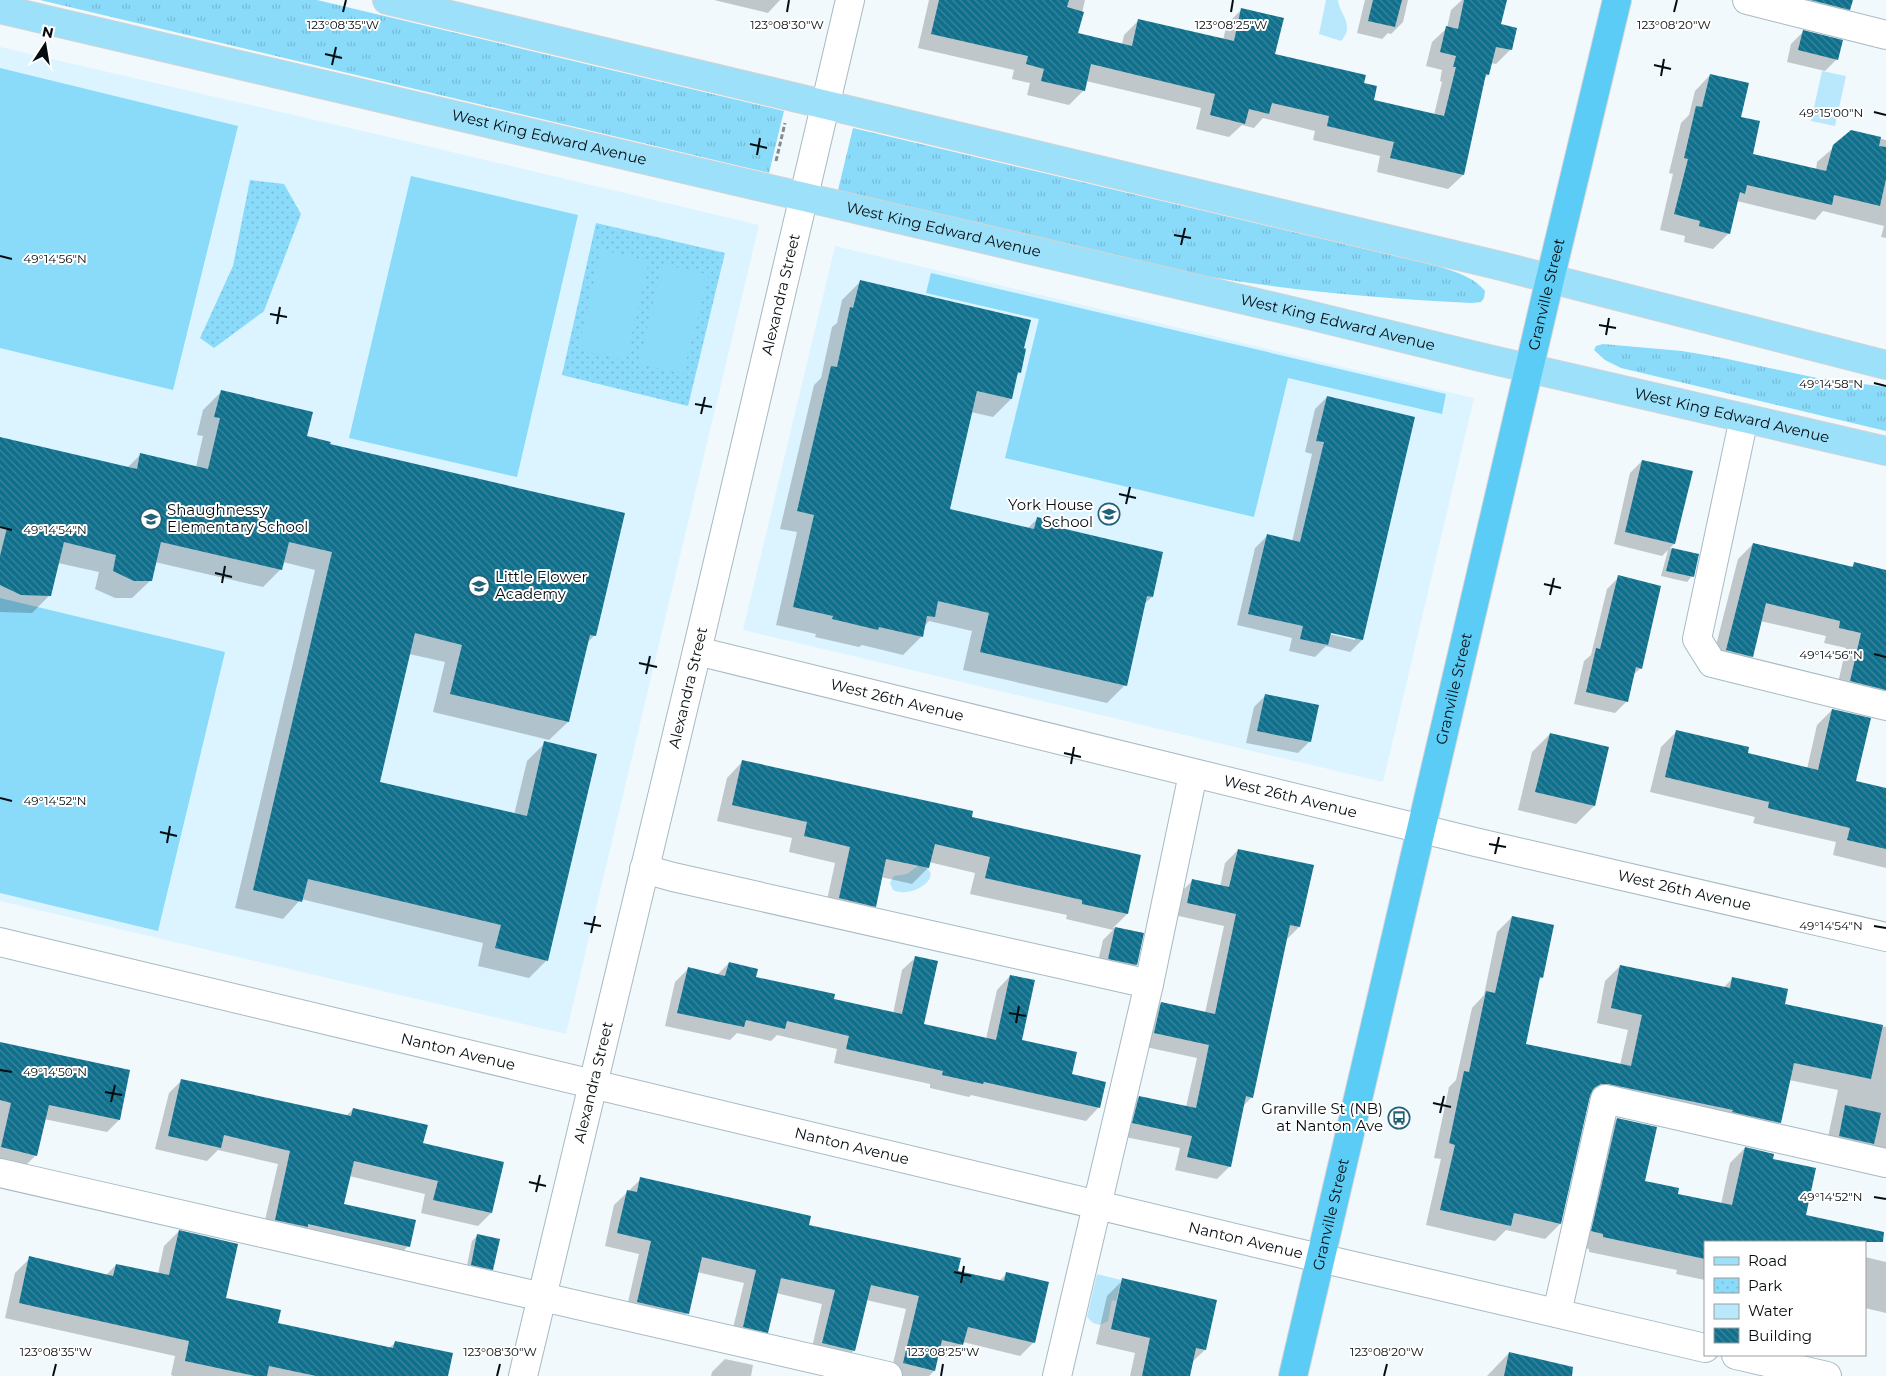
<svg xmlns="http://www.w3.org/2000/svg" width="1886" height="1376" font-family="Montserrat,sans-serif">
  <defs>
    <pattern id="grass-tufts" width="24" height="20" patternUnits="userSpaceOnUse" patternTransform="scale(1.25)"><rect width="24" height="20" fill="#8adafa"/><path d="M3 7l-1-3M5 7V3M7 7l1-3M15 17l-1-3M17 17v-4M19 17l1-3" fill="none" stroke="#76bad5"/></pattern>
    <pattern id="park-dots" width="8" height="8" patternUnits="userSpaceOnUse" patternTransform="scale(1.25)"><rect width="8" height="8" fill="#8adafa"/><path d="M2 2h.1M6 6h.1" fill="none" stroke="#76bad5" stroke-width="1.8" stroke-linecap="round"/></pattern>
    <pattern id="building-back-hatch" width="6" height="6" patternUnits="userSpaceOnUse" patternTransform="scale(1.25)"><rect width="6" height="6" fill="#0e708d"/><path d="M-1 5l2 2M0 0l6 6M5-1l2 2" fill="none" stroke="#40859a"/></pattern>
  </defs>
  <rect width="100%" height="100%" fill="#f1f9fd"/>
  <g fill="#dcf4ff">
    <path d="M0,47L393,138L759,225L566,1034L0,901Z"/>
    <path d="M835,246L1474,398L1383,782L743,630Z"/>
  </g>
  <g fill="url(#grass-tufts)">
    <path d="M40,0H317L784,111L769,173Z"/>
    <path d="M853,128L1441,267C1456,272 1475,278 1485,291L1484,298L1481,302L1472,303C1385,299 1297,291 1210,277L838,190Z"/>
    <path d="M1603,344L1682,351L1723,358L1817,378L1886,387V431L1621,368L1605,360L1594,350L1596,346Z"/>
  </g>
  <g fill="url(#park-dots)">
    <path d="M250,180L284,184L301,214L264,311L214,348L200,338L233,266Z"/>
    <path d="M596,223L725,253L688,406L562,375Z"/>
  </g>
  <g fill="#8adafa">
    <path d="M0,68L238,126L173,390L0,348Z"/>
    <path d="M411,176L578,215L517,477L349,438Z"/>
    <path d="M601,250L649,261L626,360L578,350Z"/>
    <path d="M662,264L709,275L683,374L639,364Z"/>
    <path d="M931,273L1446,394L1442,414L1288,378L1254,517L1005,458L1039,319L926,293Z"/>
    <path d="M0,598L225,652L158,931L0,893Z"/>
  </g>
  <g fill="#b9e8fc">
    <path d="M1326,0H1338C1339,14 1356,25 1341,41L1319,34Z"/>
    <path d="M1822,71L1846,76L1835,126L1811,121Z"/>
    <path d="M919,865C949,873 914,900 893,890L890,883L894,876L907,874Z"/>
    <path d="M1097,1274L1121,1280L1116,1301L1112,1300L1108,1321L1100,1325L1093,1323L1087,1317Z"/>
  </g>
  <g fill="#0003" fill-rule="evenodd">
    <path d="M714,0H780L768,13Z"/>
    <path d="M929,0H1085L1077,34L1122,45L1124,35L1139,20L1223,40L1227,24L1242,9L1274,54L1363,84L1372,100L1434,115L1442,82L1440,81L1442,70L1426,66L1432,42L1447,28L1451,10L1462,0H1506L1500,25L1511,49L1496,64L1491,63L1488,75L1483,79L1463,175L1448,189L1377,172L1380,156L1313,140L1315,131L1263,118L1254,128L1242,125L1229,137L1196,129L1201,108L1086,81L1084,90L1069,105L1027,95L1030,83L1012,79L1014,70L918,48Z"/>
    <path d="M1365,0H1408L1403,22L1391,34L1388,33L1382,39L1357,33Z"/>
    <path d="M1797,0H1851L1849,9L1837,21Z"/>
    <path d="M1803,32L1837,59L1825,71L1787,62L1791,44Z"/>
    <path d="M1710,75L1739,117L1751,155L1816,170L1817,162L1852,132L1886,140V238L1881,237L1884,226L1823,211L1815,220L1737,201L1729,233L1713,249L1684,242L1685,236L1660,230L1673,174L1669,173L1681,123L1689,115L1695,91Z"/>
    <path d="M860,282L1022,349L1020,372L1016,376L1011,399L993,417L971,412L948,510L1028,528L1037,519L1059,529L1152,597L1144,604L1125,685L1107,703L963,670L972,631L929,621L924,627L921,637L903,655L862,645L859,647L815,637L816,634L776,625L797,532L780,529L814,385L821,378L832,327L837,323L842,300Z"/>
    <path d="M221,392L306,437L329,445L595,635L586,644L568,722L549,740L433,712L445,662L409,654L378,783L514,815L527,761L545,743L547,960L529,978L478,966L483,943L301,899L283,919L235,908L315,570L283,562L281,569L263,587L155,562L151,580L132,598H115L95,589L99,572L58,563L50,595L32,613L0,612V438L127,468L141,454L196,467L203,436L197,435L203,410Z"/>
    <path d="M1327,397L1413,418L1362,640L1350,652L1326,646L1315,657L1289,651L1292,638L1237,625L1255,548L1267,536L1292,542L1312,454L1305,452L1315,409ZM1326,631L1355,637V640L1325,633Z"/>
    <path d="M1642,461L1674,544L1670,548L1697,555L1692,576L1687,582L1661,576L1668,550L1662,556L1614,544L1630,473Z"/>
    <path d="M1753,544L1851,567L1855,563L1886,571V712L1835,696L1846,648L1824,643L1826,636L1760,621L1752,656L1737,672L1711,665L1738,559Z"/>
    <path d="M1619,577L1641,668L1632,676L1627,701L1615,713L1574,704L1584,661L1591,655L1607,589Z"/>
    <path d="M1266,695L1310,741L1298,753L1246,743L1254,707Z"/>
    <path d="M1832,710L1855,782L1886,789V868L1833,855L1836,842L1753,823L1755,817L1650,792L1661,747L1676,732L1746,754L1807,769L1817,725Z"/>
    <path d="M1550,734L1608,748L1594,806L1576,824L1518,810L1532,752Z"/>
    <path d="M742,762L970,818L1127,914L1113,928L1142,934L1136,965L1124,977L1096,970L1103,940L1113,930L1066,919L1067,915L970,894L975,873L929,862L928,868L912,884L881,877L874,906L859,922L824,914L835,863L789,852L792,838L717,821L727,778Z"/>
    <path d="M1238,850L1299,927L1286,940L1252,1097L1243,1106L1230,1166L1217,1179L1175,1170L1180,1148L1120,1136L1126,1110L1139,1097L1186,1107L1197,1058L1141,1046L1148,1016L1161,1003L1205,1013L1224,926L1174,915L1179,894L1192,881L1220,887L1225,863Z"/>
    <path d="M1512,917L1542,977L1538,981L1524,1045L1620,1065L1628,1030L1597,1023L1605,981L1620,966L1723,988L1733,978L1783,1005L1886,1027V1165L1825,1151L1838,1090L1789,1080L1780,1122L1765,1137L1593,1098H1588L1560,1224L1545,1239L1506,1230L1495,1241L1426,1225L1441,1159L1434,1158L1449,1087L1456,1080L1472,1008L1484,995L1497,932Z"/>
    <path d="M916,957L923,1025L986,1039L997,990L1010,976L1020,1041L1070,1075L1099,1107L1086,1121L971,1095L969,1097L930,1088V1084L834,1063L837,1049L777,1035L771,1041L737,1033L730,1040L665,1026L675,982L688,969L717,975L729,963L754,978L833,1000L893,1014L902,970Z"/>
    <path d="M0,1043L129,1070L119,1120L107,1132L44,1119L36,1155L24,1167L0,1162Z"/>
    <path d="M182,1080L346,1116L353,1109L422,1144L491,1213L478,1226L421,1213L425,1194L349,1176L342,1205L408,1246L395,1260L262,1233L278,1164L218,1150L207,1161L155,1149L169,1093Z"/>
    <path d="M1617,1119L1643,1182L1676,1195L1721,1204L1730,1163L1745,1148L1772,1160L1805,1216L1865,1229L1862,1242H1705V1280L1676,1274L1677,1270L1589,1252V1249L1577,1246L1602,1134Z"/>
    <path d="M641,1179L808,1226L957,1272L999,1281L1006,1274L1034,1342L1020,1356L963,1342L949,1358L937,1355L934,1371L929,1376H890L906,1309L866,1300L854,1350L841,1364L810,1356L822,1304L776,1293L767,1332L754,1345L730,1340L744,1283L697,1272L687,1313L674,1327L625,1315L639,1254L605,1246L614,1205Z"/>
    <path d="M179,1231L225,1299L277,1324L389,1348L396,1342L447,1376H173L171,1375L175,1356L5,1318L15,1273L30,1258L105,1276L116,1265L158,1274L164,1246Z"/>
    <path d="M478,1235L492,1269L486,1275L466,1270L472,1241Z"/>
    <path d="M1865,1257L1886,1262V1313L1865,1308Z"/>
    <path d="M1123,1280L1205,1350L1191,1363L1189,1376H1130L1135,1353L1096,1344L1107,1296Z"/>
    <path d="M1509,1353L1548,1376H1487Z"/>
    <path d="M725,1359L753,1365L751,1376H711L712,1372Z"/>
  </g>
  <g fill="url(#building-back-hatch)">
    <path d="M939,0H1069L1067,7L1084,12L1078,33L1132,46L1138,19L1234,41L1241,8L1284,18L1275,54L1366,75L1364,83L1377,86L1374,100L1444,116L1456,67H1453L1456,56L1440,52L1446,26L1458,29L1464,0H1507L1501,24L1517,28L1512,50L1496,47L1489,75L1486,74L1464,175L1390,158L1394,142L1327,126L1329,116L1272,103L1269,114L1249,109L1245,124L1210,115L1215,94L1091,64L1085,91L1041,81L1044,69L1026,64L1028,56L931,34Z"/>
    <path d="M1373,0H1402L1395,27L1368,21Z"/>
    <path d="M1811,0H1853L1850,10Z"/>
    <path d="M1803,30L1843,40L1838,60L1798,50Z"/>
    <path d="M1710,74L1749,83L1741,117L1760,121L1753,154L1826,171L1833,145L1851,130L1881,137L1879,146L1886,147V179L1880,206L1834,195L1832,205L1747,185L1745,194L1740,192L1730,234L1699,226L1700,221L1674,214L1688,159L1684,158L1696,106L1702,107Z"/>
    <path d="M860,280L1031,320L1024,348L1026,349L1021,373L1018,372L1012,399L977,391L950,509L1034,529L1037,517L1062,523L1061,528L1163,552L1153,597L1147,596L1127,686L980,652L989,613L938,601L935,617L927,616L923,637L879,627L878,630L832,619L833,616L793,607L814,515L797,511L831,366L837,367L850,307L853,308Z"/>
    <path d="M221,390L313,412L307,436L331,442L330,444L625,513L596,636L590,635L569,722L450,694L462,645L415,633L380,782L527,816L544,741L597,754L548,961L495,948L501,925L308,879L302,902L253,890L332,552L289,542L282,570L161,542L152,581H134L113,571L116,555L64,542L51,596L21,595L0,585V556L7,528L0,526V437L137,469L140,453L208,469L220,418L214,417Z"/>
    <path d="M1327,396L1415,417L1363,640L1331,633L1328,645L1300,639L1303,626L1248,614L1267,534L1300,542L1324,442L1316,441Z"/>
    <path d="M1642,460L1693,471L1675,544L1625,532Z"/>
    <path d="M1753,543L1853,567L1854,562L1886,570V690L1850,681L1861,633L1839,628L1840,621L1766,603L1753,657L1726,650Z"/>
    <path d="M1672,548L1699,554L1694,577L1666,571Z"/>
    <path d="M1618,575L1661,586L1642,669L1636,667L1628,702L1586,692L1596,648L1600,649Z"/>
    <path d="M1265,694L1319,705L1311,742L1257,731Z"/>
    <path d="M1832,709L1871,718L1856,781L1886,788V849L1847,840L1850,828L1768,808L1769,802L1665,777L1676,730L1749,747L1748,753L1818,770Z"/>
    <path d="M1550,733L1609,747L1595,806L1535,792Z"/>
    <path d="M742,760L973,811L972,817L1141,855L1128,914L1082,904V900L985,878L990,857L935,844L929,868L886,859L876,907L839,898L850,847L804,836L807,822L732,805Z"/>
    <path d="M1238,849L1314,865L1300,927L1290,925L1253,1098L1246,1096L1231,1167L1187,1157L1192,1136L1132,1123L1139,1096L1196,1108L1209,1045L1154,1033L1161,1002L1215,1014L1236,914L1187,903L1192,879L1229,887Z"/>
    <path d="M1512,916L1554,925L1543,978L1540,977L1526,1044L1631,1066L1642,1015L1611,1008L1620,965L1730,988L1732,977L1788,989L1785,1004L1883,1025L1871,1079L1794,1063L1781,1123L1732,1112L1733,1110L1608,1084H1601L1594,1088L1590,1096L1561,1224L1514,1213L1511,1226L1440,1210L1455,1145L1449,1143L1464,1071L1469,1072L1486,991L1495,993Z"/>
    <path d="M1115,927L1144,933L1137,965L1108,959Z"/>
    <path d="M915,956L938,961L924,1024L996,1040L1010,975L1035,980L1022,1040L1077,1052L1072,1074L1106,1082L1100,1108L984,1082L983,1084L942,1075L943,1071L846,1049L849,1036L787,1021L785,1029L746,1020L744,1027L677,1013L688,967L725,976L729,962L758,969L756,977L835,994L834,999L902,1014Z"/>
    <path d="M0,1042L130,1070L120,1120L49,1105L37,1156L1,1147L11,1103L0,1100Z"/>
    <path d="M181,1079L351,1116L353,1108L428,1125L423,1143L504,1162L492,1213L433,1200L438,1181L354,1161L344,1204L416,1220L410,1247L308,1224V1227L275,1220L290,1151L224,1135L221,1148L168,1136Z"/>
    <path d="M1845,1105L1881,1113L1874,1144L1839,1136Z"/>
    <path d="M1617,1118L1657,1127L1645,1181L1679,1188L1678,1194L1732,1205L1745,1147L1774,1154L1773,1159L1816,1168L1806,1215L1884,1232L1883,1242H1705V1259L1603,1237V1234L1591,1231Z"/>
    <path d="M640,1177L811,1216L809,1225L961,1258L958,1271L1004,1281L1006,1272L1049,1282L1035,1343L968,1327L963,1345L942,1340L935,1371L903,1363L919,1296L871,1285L855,1351L822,1343L835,1290L781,1278L768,1333L743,1327L756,1270L702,1257L689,1314L637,1302L651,1241L617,1233L627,1190L637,1192Z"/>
    <path d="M179,1230L238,1244L226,1298L281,1310L278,1323L393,1348L395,1341L453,1353L448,1376H316L269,1366L267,1376H255L185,1361L189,1341L19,1303L29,1256L113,1276L116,1264L169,1275Z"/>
    <path d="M477,1234L500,1239L493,1270L471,1265Z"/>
    <path d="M1122,1278L1217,1300L1206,1350L1196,1348L1190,1376H1142L1150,1338L1111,1329Z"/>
    <path d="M1509,1352L1573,1367L1572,1376H1504Z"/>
  </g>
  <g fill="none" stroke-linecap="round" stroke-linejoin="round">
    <g stroke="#a6bac3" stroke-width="30">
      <g id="minor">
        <path d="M1747,0L1886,35"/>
        <path d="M1744,418L1697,639L1712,663L1886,706"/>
        <path id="s1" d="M697,651L1475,842L1886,937"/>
        <path d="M644,869L673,877L1149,984"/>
        <path id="s2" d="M0,942L1277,1248L1705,1348"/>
        <path d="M0,1173L888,1376"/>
        <path d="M1557,1313L1605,1099L1886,1163"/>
        <path d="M1736,1355L1827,1376"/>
        <path id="s3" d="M523,1376L697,651L850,0"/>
        <path d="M1057,1376L1149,984L1193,774"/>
      </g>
    </g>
    <g stroke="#d2d3d4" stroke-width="30">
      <g id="major">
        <path d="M387,0L1501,266L1886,365"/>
        <path id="s4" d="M0,9L1309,315L1480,357L1886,451"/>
      </g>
    </g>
    <g stroke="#d2d3d4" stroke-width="30">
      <g id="highway">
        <path id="s5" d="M1293,1376L1550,279L1617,0"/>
      </g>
    </g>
    <path stroke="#848b8f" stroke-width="3" stroke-dasharray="5 2.5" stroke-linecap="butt" d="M776,161L785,123"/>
    <use href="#minor" stroke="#fff" stroke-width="28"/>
    <use href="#major" stroke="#9ce0f9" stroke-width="28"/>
    <use href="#highway" stroke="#5accf5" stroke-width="28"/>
  </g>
  <path fill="none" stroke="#060d10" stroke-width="2" d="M343,12L346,0M787,12L789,0M1231,12L1233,0M1674,12L1677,0M325,54L342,58M332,65L336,47M1654,65L1671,69M1661,76L1664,59M1874,112L1886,115M750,144L767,148M757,155L760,138M1174,235L1191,238M1181,245L1185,228M0,256L12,259M270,314L287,317M277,324L280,307M1599,325L1616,328M1606,335L1609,318M1874,383L1886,386M695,404L712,407M701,414L705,397M1119,494L1136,498M1126,504L1130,487M0,527L12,530M215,573L232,577M222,583L225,566M1544,584L1561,588M1550,595L1554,578M1874,654L1886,657M639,663L657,667M646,674L650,656M1064,753L1081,757M1071,764L1074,747M0,798L12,801M160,832L177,836M167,843L170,826M1489,844L1506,847M1495,854L1499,837M584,923L601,926M1874,926L1886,928M591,933L595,916M1009,1013L1026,1016M1016,1023L1019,1006M0,1070L12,1072M105,1092L122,1095M111,1102L115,1085M1433,1103L1451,1107M1440,1113L1444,1096M529,1182L546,1186M536,1192L540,1175M1874,1197L1886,1199M954,1272L971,1276M961,1283L964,1266M53,1376L56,1364M497,1376L500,1364M941,1376L943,1364M1384,1376L1387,1364"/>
  <defs>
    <g id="school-ring" transform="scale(1.125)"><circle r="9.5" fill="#fff" stroke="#236177" stroke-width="1.5"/><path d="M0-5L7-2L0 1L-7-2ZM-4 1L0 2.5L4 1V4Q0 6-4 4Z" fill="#236177"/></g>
    <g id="bus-ring" transform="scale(1.125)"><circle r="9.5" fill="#fff" stroke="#236177" stroke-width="1.5"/><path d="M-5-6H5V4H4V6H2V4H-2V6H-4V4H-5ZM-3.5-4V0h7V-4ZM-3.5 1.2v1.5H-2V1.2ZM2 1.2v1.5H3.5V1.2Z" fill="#236177"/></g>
  </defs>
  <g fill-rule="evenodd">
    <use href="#school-ring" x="1109" y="514"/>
    <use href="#school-ring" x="151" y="519"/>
    <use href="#school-ring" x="479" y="586"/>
    <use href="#bus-ring" x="1399" y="1118"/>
  </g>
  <g text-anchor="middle" stroke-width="4" stroke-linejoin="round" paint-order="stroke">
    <g font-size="15" fill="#060d10" stroke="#fff">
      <text dy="5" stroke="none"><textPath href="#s4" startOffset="564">West King Edward Avenue</textPath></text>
      <text dy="5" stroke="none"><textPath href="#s4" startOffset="969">West King Edward Avenue</textPath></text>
      <text dy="5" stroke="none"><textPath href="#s3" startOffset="1112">Alexandra Street</textPath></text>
      <text dy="5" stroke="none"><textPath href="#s5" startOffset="1111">Granville Street</textPath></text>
      <text dy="5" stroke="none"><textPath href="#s4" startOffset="1374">West King Edward Avenue</textPath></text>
      <text dy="5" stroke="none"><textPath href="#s4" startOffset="1779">West King Edward Avenue</textPath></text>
      <text dy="5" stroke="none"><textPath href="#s3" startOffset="708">Alexandra Street</textPath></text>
      <text dy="5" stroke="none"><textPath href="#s5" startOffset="706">Granville Street</textPath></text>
      <text dy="5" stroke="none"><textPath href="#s1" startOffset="206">West 26th Avenue</textPath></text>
      <text dy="5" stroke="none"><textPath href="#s1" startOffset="611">West 26th Avenue</textPath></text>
      <text dy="5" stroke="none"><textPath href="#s1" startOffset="1016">West 26th Avenue</textPath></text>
      <text dy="5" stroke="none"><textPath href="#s2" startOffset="471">Nanton Avenue</textPath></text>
      <text dy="5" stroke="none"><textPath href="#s3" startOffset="302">Alexandra Street</textPath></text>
      <text dy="5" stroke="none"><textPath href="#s2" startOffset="876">Nanton Avenue</textPath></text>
      <text dy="5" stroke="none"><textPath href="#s5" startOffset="166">Granville Street</textPath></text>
      <text dy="5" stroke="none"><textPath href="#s2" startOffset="1281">Nanton Avenue</textPath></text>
    </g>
    <g font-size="15" fill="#060d10" stroke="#fff" text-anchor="end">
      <text x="1093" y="510">York House<tspan x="1093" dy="17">School</tspan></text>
      <text x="167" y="515" text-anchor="start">Shaughnessy<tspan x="167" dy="17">Elementary School</tspan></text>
      <text x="495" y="582" text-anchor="start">Little Flower<tspan x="495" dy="17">Academy</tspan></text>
      <text x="1383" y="1114">Granville St (NB)<tspan x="1383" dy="17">at Nanton Ave</tspan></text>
    </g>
  </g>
  <g font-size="12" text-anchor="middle" fill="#060d10" stroke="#fff" stroke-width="4" stroke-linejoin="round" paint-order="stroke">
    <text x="343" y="29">123°08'35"W</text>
    <text x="787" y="29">123°08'30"W</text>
    <text x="1231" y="29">123°08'25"W</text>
    <text x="1674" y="29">123°08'20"W</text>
    <text x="1831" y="117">49°15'00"N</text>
    <text x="55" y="263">49°14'56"N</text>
    <text x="1831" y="388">49°14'58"N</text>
    <text x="55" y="534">49°14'54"N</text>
    <text x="1831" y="659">49°14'56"N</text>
    <text x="55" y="805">49°14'52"N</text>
    <text x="1831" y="930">49°14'54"N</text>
    <text x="55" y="1076">49°14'50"N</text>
    <text x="1831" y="1201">49°14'52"N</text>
    <text x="56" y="1356">123°08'35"W</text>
    <text x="500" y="1356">123°08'30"W</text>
    <text x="943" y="1356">123°08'25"W</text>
    <text x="1387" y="1356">123°08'20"W</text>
  </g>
  <rect x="1704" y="1241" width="162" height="115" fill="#ffffff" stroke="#9b9e9f"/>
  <rect x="1714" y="1257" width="25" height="8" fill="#9ce0f9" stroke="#9b9e9f"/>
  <text x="1748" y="1266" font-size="15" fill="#060d10">Road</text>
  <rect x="1714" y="1278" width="25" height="15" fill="url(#park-dots)" stroke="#9b9e9f"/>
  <text x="1748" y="1291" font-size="15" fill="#060d10">Park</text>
  <rect x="1714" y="1304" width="25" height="15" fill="#b9e8fc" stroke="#9b9e9f"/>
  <text x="1748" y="1316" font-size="15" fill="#060d10">Water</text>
  <rect x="1714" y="1328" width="25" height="15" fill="url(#building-back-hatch)" stroke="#9b9e9f"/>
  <text x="1748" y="1341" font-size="15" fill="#060d10">Building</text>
  <g transform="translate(45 45) rotate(12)" stroke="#ffffff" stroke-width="4" paint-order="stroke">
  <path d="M0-4L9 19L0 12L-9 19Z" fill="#060d10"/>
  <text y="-8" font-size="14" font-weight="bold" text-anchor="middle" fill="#060d10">N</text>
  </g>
</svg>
